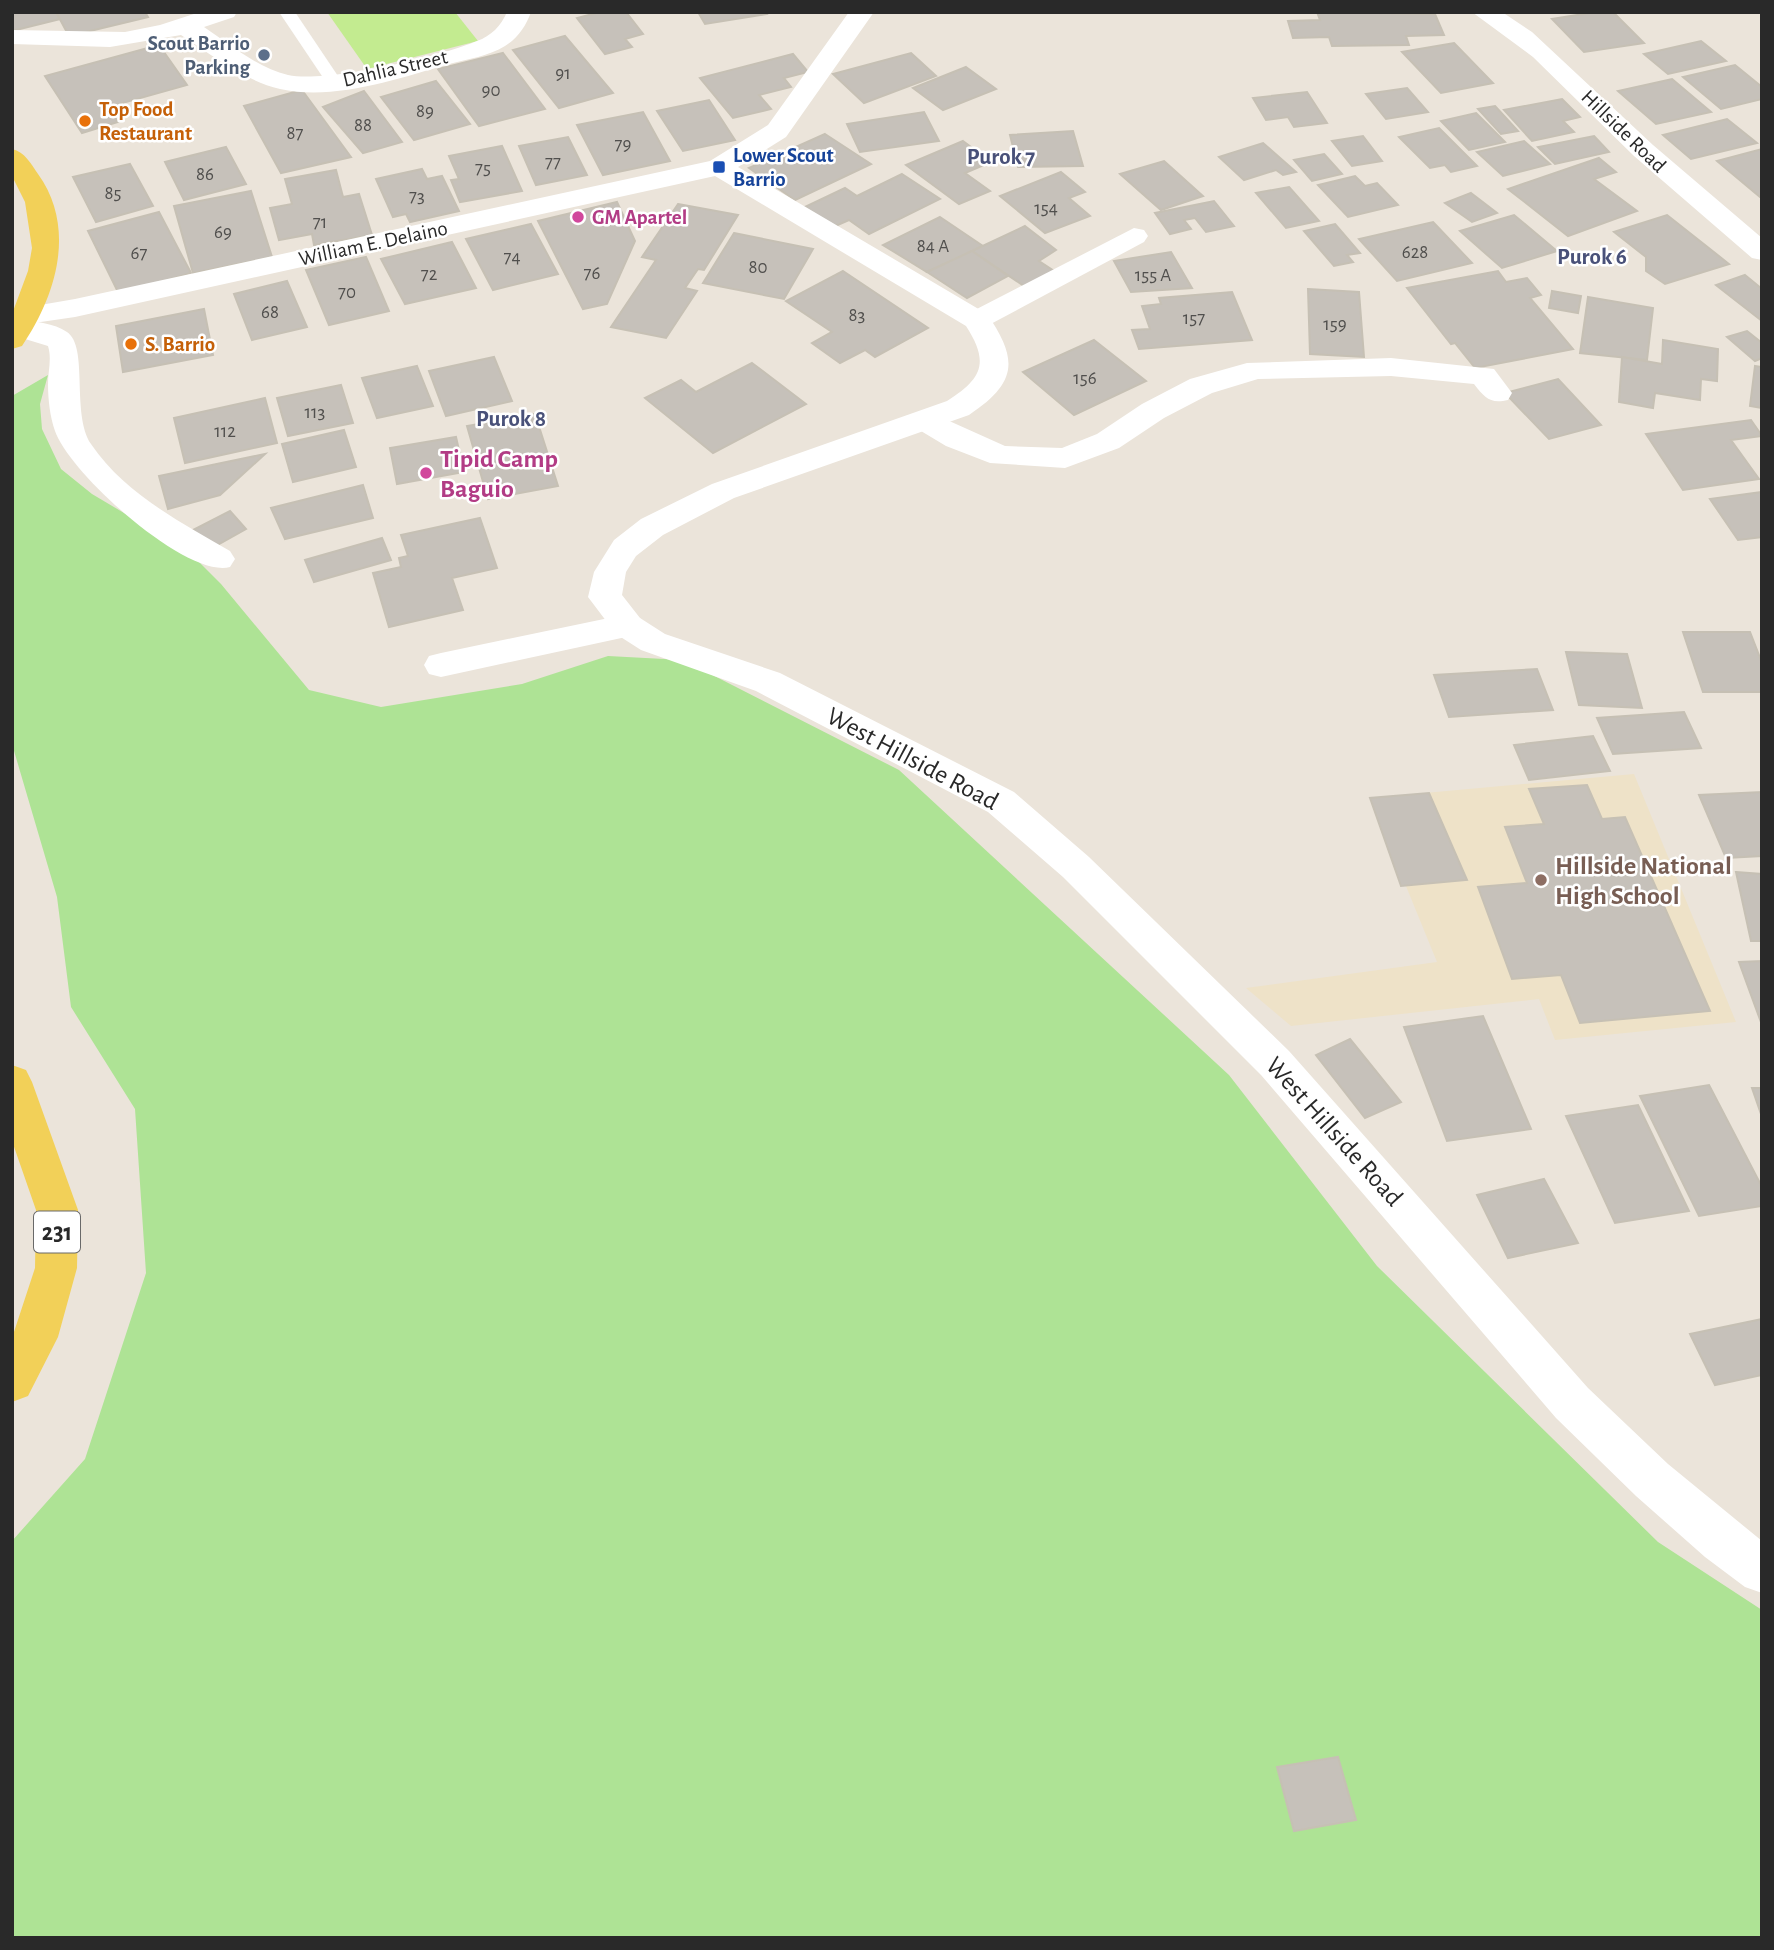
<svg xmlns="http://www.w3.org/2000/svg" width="1774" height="1950" font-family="'Alegreya Sans',sans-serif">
  <rect width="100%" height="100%" fill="#ebe4da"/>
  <path fill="#eee2c8" d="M1634,774L1736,1022L1555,1040L1539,999L1291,1026L1246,988L1437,962L1370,798Z"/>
  <path fill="#aee395" d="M48,375L40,404L42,429L61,469L92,494L188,551L221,584L309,690L381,707L522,684L608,656L683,660L899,770L1229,1075L1377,1266L1658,1542L1762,1610V1938H12V1541L85,1459L146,1273L135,1109L71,1007L57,897L12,744V396Z"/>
  <path fill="#c3eb90" d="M327,12H455L478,41L367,69Z"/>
  <g fill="#c6c1ba" stroke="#c6c0b4" stroke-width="2">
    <path d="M12,12H56L60,19L12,31Z"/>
    <path d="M56,12H145L148,17L69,36Z"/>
    <path d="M600,12H626L643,34L625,39L632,47L605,54L577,18Z"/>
    <path d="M698,12H766L767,14L705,24Z"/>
    <path d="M1317,12L1435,14L1444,35L1406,36L1409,45L1332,46L1329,37L1293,38L1288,21L1320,20Z"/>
    <path d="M1596,12H1613L1644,43L1584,52L1552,19Z"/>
    <path d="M565,36L613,93L559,108L513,50Z"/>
    <path d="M1701,41L1726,61L1668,74L1644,54Z"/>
    <path d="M1454,43L1493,83L1441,93L1402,52Z"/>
    <path d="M159,45L187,85L108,107L118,122L82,133L45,76Z"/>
    <path d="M503,53L545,109L479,126L438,69Z"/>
    <path d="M911,53L936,76L864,103L833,74Z"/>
    <path d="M793,54L808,72L784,78L791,87L759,95L771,109L733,118L700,78Z"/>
    <path d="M1735,65L1762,87V99L1721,109L1683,77Z"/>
    <path d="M966,67L996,89L943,110L913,88Z"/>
    <path d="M1672,79L1711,112L1656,124L1618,91Z"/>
    <path d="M436,81L470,124L414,140L381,97Z"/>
    <path d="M1407,88L1428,112L1386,119L1366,94Z"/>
    <path d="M302,90L351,157L281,173L244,106Z"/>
    <path d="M364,91L402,142L363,153L323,107Z"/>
    <path d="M1307,92L1327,123L1294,127L1288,117L1266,120L1253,98Z"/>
    <path d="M1562,99L1580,117L1563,121L1574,132L1532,141L1504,110Z"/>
    <path d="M709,100L735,140L683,151L657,111Z"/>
    <path d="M1495,106L1518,131L1501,134L1478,109Z"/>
    <path d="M643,112L670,161L603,175L577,125Z"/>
    <path d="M924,112L939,141L860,152L847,124Z"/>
    <path d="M1476,113L1505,142L1469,150L1441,121Z"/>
    <path d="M1727,119L1757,143L1691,159L1663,135Z"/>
    <path d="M1439,128L1477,166L1451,172L1445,165L1430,168L1399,137Z"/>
    <path d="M1073,131L1083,166L1018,167L1010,135Z"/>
    <path d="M825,134L871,164L795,200L749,168Z"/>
    <path d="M1363,136L1382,161L1352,166L1332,141Z"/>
    <path d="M1594,136L1609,152L1555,164L1538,147Z"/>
    <path d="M568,137L587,175L536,185L519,146Z"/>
    <path d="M963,141L991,162L965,173L990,191L959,204L906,165Z"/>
    <path d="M1524,141L1550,164L1503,176L1477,152Z"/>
    <path d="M1263,143L1296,172L1283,175L1276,170L1244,180L1219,157Z"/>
    <path d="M502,146L522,191L460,202L451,180L459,179L449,156Z"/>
    <path d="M226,147L246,184L184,200L165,162Z"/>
    <path d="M1762,149V197H1760L1717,161Z"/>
    <path d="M1324,154L1342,174L1312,181L1294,160Z"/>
    <path d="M1599,158L1616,172L1594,179L1637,211L1568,236L1508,189Z"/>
    <path d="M1164,161L1203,196L1161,210L1120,174Z"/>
    <path d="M130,164L153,206L96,222L73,177Z"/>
    <path d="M422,169L427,179L442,176L459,211L410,222L406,214L393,217L376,179Z"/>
    <path d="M336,170L343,197L359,194L372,235L314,245L312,234L279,240L270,208L292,204L285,179Z"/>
    <path d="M1061,172L1085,192L1069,198L1090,216L1045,233L1000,196Z"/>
    <path d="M902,174L940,199L869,234L849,220L833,227L805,207L845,188L857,196Z"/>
    <path d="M1355,176L1365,186L1377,183L1398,205L1348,217L1318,185Z"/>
    <path d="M1289,187L1319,221L1286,228L1256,193Z"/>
    <path d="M251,191L272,257L193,273L174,206Z"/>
    <path d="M1471,193L1497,213L1472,222L1445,203Z"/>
    <path d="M1214,201L1234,226L1206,232L1195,218L1184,220L1191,229L1170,234L1155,213Z"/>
    <path d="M617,202L635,241L607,304L583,309L538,221Z"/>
    <path d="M678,204L738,215L704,270L698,269L685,288L697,291L666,338L611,327L656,260L642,257Z"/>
    <path d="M159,212L191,273L119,294L88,231Z"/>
    <path d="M1514,215L1557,251L1502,268L1460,231Z"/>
    <path d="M1667,215L1729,264L1665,284L1646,271V257L1614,232Z"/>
    <path d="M940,217L983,246L927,272L883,245Z"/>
    <path d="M1433,222L1472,263L1397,281L1359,239Z"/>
    <path d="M531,224L558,274L493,290L466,239Z"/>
    <path d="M1335,224L1360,253L1347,255L1353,262L1334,266L1304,231Z"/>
    <path d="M1025,226L1056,250L1039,261L1054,271L1024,286L972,251Z"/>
    <path d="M734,233L813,249L784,299L703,283Z"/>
    <path d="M452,242L476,288L405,304L381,259Z"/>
    <path d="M972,251L1008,276L967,298L927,272Z"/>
    <path d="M1171,252L1192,288L1131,292L1114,261Z"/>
    <path d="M366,257L389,311L329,325L306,270Z"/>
    <path d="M843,271L928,328L875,357L865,350L840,363L812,343L832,332L786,301Z"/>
    <path d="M1498,271L1506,282L1527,278L1541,295L1530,298L1573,349L1475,368L1455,343L1451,344L1407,288Z"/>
    <path d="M1745,275L1762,289V321L1716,285Z"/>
    <path d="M287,281L307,327L252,340L234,294Z"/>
    <path d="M1308,289L1359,292L1364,357L1310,354Z"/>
    <path d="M1552,291L1581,296L1578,313L1549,308Z"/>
    <path d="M1232,292L1252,340L1139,349L1132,330L1150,329L1142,306L1161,304L1159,298Z"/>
    <path d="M1588,297L1653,308L1647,360L1580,353Z"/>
    <path d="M204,309L213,355L123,372L116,326Z"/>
    <path d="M1747,331L1762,343V358L1755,361L1727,337Z"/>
    <path d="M1094,340L1146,381L1074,415L1023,372Z"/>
    <path d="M1663,340L1718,349L1717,381L1701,379L1700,400L1655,393L1653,408L1619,402L1622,357L1662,364Z"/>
    <path d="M494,357L512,401L446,416L429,371Z"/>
    <path d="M752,363L806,404L713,453L645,398L681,380L696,392Z"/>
    <path d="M417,366L433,406L377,418L362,378Z"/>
    <path d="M1755,366L1762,367V408L1750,406Z"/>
    <path d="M1558,379L1601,425L1549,439L1505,393Z"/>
    <path d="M341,385L353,423L288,436L277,398Z"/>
    <path d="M265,398L277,443L185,463L174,418Z"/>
    <path d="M535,414L558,486L488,499L467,426Z"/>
    <path d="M1751,420L1762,436L1731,440L1759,479L1683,490L1646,434Z"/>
    <path d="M344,430L356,467L293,482L282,444Z"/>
    <path d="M456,437L464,472L397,484L390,448Z"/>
    <path d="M265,454L220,495L168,509L159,476Z"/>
    <path d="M363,485L373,518L285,539L271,508Z"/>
    <path d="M1762,492V537L1738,540L1710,499Z"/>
    <path d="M230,511L246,529L212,548L193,530Z"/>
    <path d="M480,518L497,568L452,578L463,610L389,627L373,573L401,567L399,558L408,556L401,535Z"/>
    <path d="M382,538L391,560L314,582L305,560Z"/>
    <path d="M1683,632H1750L1762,663V692H1703Z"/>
    <path d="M1566,652L1627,654L1642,708L1579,705Z"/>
    <path d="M1537,669L1553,710L1449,717L1434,675Z"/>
    <path d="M1684,712L1701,748L1613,754L1597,718Z"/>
    <path d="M1593,736L1610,771L1529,780L1514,745Z"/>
    <path d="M1587,785L1602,819L1625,817L1710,1011L1580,1023L1561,975L1512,979L1478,887L1527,883L1505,827L1544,824L1529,789Z"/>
    <path d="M1762,792V856L1726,858L1699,795Z"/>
    <path d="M1429,793L1467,880L1401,886L1370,798Z"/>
    <path d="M1736,872L1762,874V941H1751Z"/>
    <path d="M1762,961V1025L1739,962Z"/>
    <path d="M1483,1016L1531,1129L1447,1141L1404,1027Z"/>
    <path d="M1350,1039L1401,1102L1365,1118L1316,1055Z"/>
    <path d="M1709,1085L1762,1187V1206L1699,1216L1640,1096Z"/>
    <path d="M1752,1088H1762V1117Z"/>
    <path d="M1638,1105L1689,1211L1615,1223L1566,1116Z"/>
    <path d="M1544,1179L1578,1243L1508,1258L1477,1195Z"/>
    <path d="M1762,1319V1375L1715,1385L1690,1334Z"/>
    <path d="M1338,1757L1356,1820L1294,1831L1277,1767Z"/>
  </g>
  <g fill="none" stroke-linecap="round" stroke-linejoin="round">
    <path fill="#fff" fill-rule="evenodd" d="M279,12H295L342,82L340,85H328Z"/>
    <g fill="#fff" fill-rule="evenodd">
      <path d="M200,12H237L234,17L204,27C229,44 258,68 288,75C327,83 439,57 477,41C491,36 501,26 507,12H531C526,26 518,38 505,46C489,56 468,59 449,64C397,79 334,101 280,89C243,80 212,55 181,35L110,47L12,44V30L125,32L160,25Z"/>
      <path d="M1134,228L1144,230L1148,236L1144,242L987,326L977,329L967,326L963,320L967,314Z"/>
      <path d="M20,319C35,322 54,323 67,332C89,347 71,413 91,444C124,493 180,522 230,551L235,559L230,567C187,579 70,474 55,431C50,417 48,399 48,384C48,371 52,359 48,346L12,335V321Z"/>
      <path d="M1391,358L1494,369L1512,393L1508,400C1490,404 1485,398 1474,384L1391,376L1258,379L1212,393L1164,418L1119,448L1065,468L990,463L946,446L916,428L912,421L916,414L927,411L1005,446L1062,448L1097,434L1142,404L1190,379L1247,363Z"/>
      <path d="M628,614L640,618L645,626L640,634L441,677L429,674L424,665L429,656L441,653Z"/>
    </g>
    <g fill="#fff" fill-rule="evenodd">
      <path d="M849,12H874L786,137L738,167L987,314C1019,360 1017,383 969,415L734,498L663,535L636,556L626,572L622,595L640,618L665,634L780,673L1014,792L1089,857L1289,1051L1588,1388L1668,1464L1762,1541V1593L1745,1587L1705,1557L1636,1496L1556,1418L1261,1075L1063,877L988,812L756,691L641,650L616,634L588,597L594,572L614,540L641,519L712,484L947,401C982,379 990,363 966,326L715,176L75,317L27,324L17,321L13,315L17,309L75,299L710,161L768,125Z"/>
      <path d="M1472,12H1502L1532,32L1653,145L1762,238V260L1752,258L1634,156L1533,57Z"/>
    </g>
    <g fill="#f2d058" fill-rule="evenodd">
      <path d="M12,149C25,152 31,164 38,174C77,228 56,296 22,346L12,349V314L28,271L32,248L25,202L12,176Z"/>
      <path d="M12,1065L26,1070L32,1082L78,1210L77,1268L58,1337L28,1396L12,1402V1338L35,1268L36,1210L12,1141Z"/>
    </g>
  </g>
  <circle fill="#5c6f8a" stroke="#fff" stroke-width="2.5" cx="264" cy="55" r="7"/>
  <g fill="#e8710a" stroke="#fff" stroke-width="2.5">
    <circle cx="85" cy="121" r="7"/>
    <circle cx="131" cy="344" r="7"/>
  </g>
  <rect fill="#1a4fb4" stroke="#fff" stroke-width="2.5" x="712" y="160" width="14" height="14" rx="3.5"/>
  <g fill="#d1479c" stroke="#fff" stroke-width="2.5">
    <circle cx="578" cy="217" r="7"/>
    <circle cx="426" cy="473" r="7"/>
  </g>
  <circle fill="#8d6e63" stroke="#fff" stroke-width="2.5" cx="1541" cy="880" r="7"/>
  <g text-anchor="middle" stroke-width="5" stroke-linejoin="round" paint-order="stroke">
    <g font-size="19" fill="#504f4d">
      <text x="563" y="79">91</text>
      <text x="491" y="96">90</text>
      <text x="425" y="117">89</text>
      <text x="363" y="131">88</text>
      <text x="295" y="139">87</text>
      <text x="623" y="150">79</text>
      <text x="553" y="168">77</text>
      <text x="483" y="174">75</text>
      <text x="205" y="180">86</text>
      <text x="113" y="199">85</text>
      <text x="417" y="202">73</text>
      <text x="1046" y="214">154</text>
      <text x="320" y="228">71</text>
      <text x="223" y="238">69</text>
      <text x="933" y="252">84 A</text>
      <text x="1415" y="258">628</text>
      <text x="139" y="259">67</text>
      <text x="512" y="263">74</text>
      <text x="758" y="273">80</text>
      <text x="592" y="279">76</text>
      <text x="429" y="280">72</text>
      <text x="1153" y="281">155 A</text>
      <text x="347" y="298">70</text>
      <text x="270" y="318">68</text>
      <text x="857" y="321">83</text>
      <text x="1194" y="324">157</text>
      <text x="1335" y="330">159</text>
      <text x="1085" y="384">156</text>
      <text x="315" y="418">113</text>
      <text x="225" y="437">112</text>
    </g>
    <g font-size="21" font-weight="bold" fill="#4e5e75" stroke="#fff" text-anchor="end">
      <text x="250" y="50">Scout Barrio<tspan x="250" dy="24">Parking</tspan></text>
    </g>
    <g font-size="21" fill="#292929" stroke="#fff">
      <text transform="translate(395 68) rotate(-13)" y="7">Dahlia Street</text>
      <text transform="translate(1624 131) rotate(44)" y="7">Hillside Road</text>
      <text transform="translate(373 243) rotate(-12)" y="7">William E. Delaino</text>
    </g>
    <g font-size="21" font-weight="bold" fill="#c56008" stroke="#fff" text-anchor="start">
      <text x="99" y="116">Top Food<tspan x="99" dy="24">Restaurant</tspan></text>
      <text x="145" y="351">S. Barrio</text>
    </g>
    <g font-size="21" font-weight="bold" fill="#164399" stroke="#fff" text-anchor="start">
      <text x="733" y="162">Lower Scout<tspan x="733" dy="24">Barrio</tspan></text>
    </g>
    <g font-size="21" font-weight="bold" fill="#b23c85" stroke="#fff" text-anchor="start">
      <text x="592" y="224">GM Apartel</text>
    </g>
    <g font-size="23" font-weight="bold" fill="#495179" stroke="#fff">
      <text x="1001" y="164">Purok 7</text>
      <text x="1592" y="264">Purok 6</text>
      <text x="511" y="426">Purok 8</text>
    </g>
    <rect fill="#fff" stroke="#696969" stroke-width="2" x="34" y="1211.5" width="46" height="41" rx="5"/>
    <g font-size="24" font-weight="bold" fill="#292929">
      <text x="57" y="1240">231</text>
    </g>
    <g font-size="26" font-weight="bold" fill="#b23c85" stroke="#fff" text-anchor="start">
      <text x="440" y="467">Tipid Camp<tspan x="440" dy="30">Baguio</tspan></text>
    </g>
    <g font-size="26" fill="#292929" stroke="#fff">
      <text transform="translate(913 758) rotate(28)" y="9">West Hillside Road</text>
      <text transform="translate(1335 1131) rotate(48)" y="9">West Hillside Road</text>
    </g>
    <g font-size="26" font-weight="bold" fill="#785e54" stroke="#fff" text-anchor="start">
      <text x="1555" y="874">Hillside National<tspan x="1555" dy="30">High School</tspan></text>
    </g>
  </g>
  <rect width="1774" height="1950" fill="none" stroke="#292929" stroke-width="28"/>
</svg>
